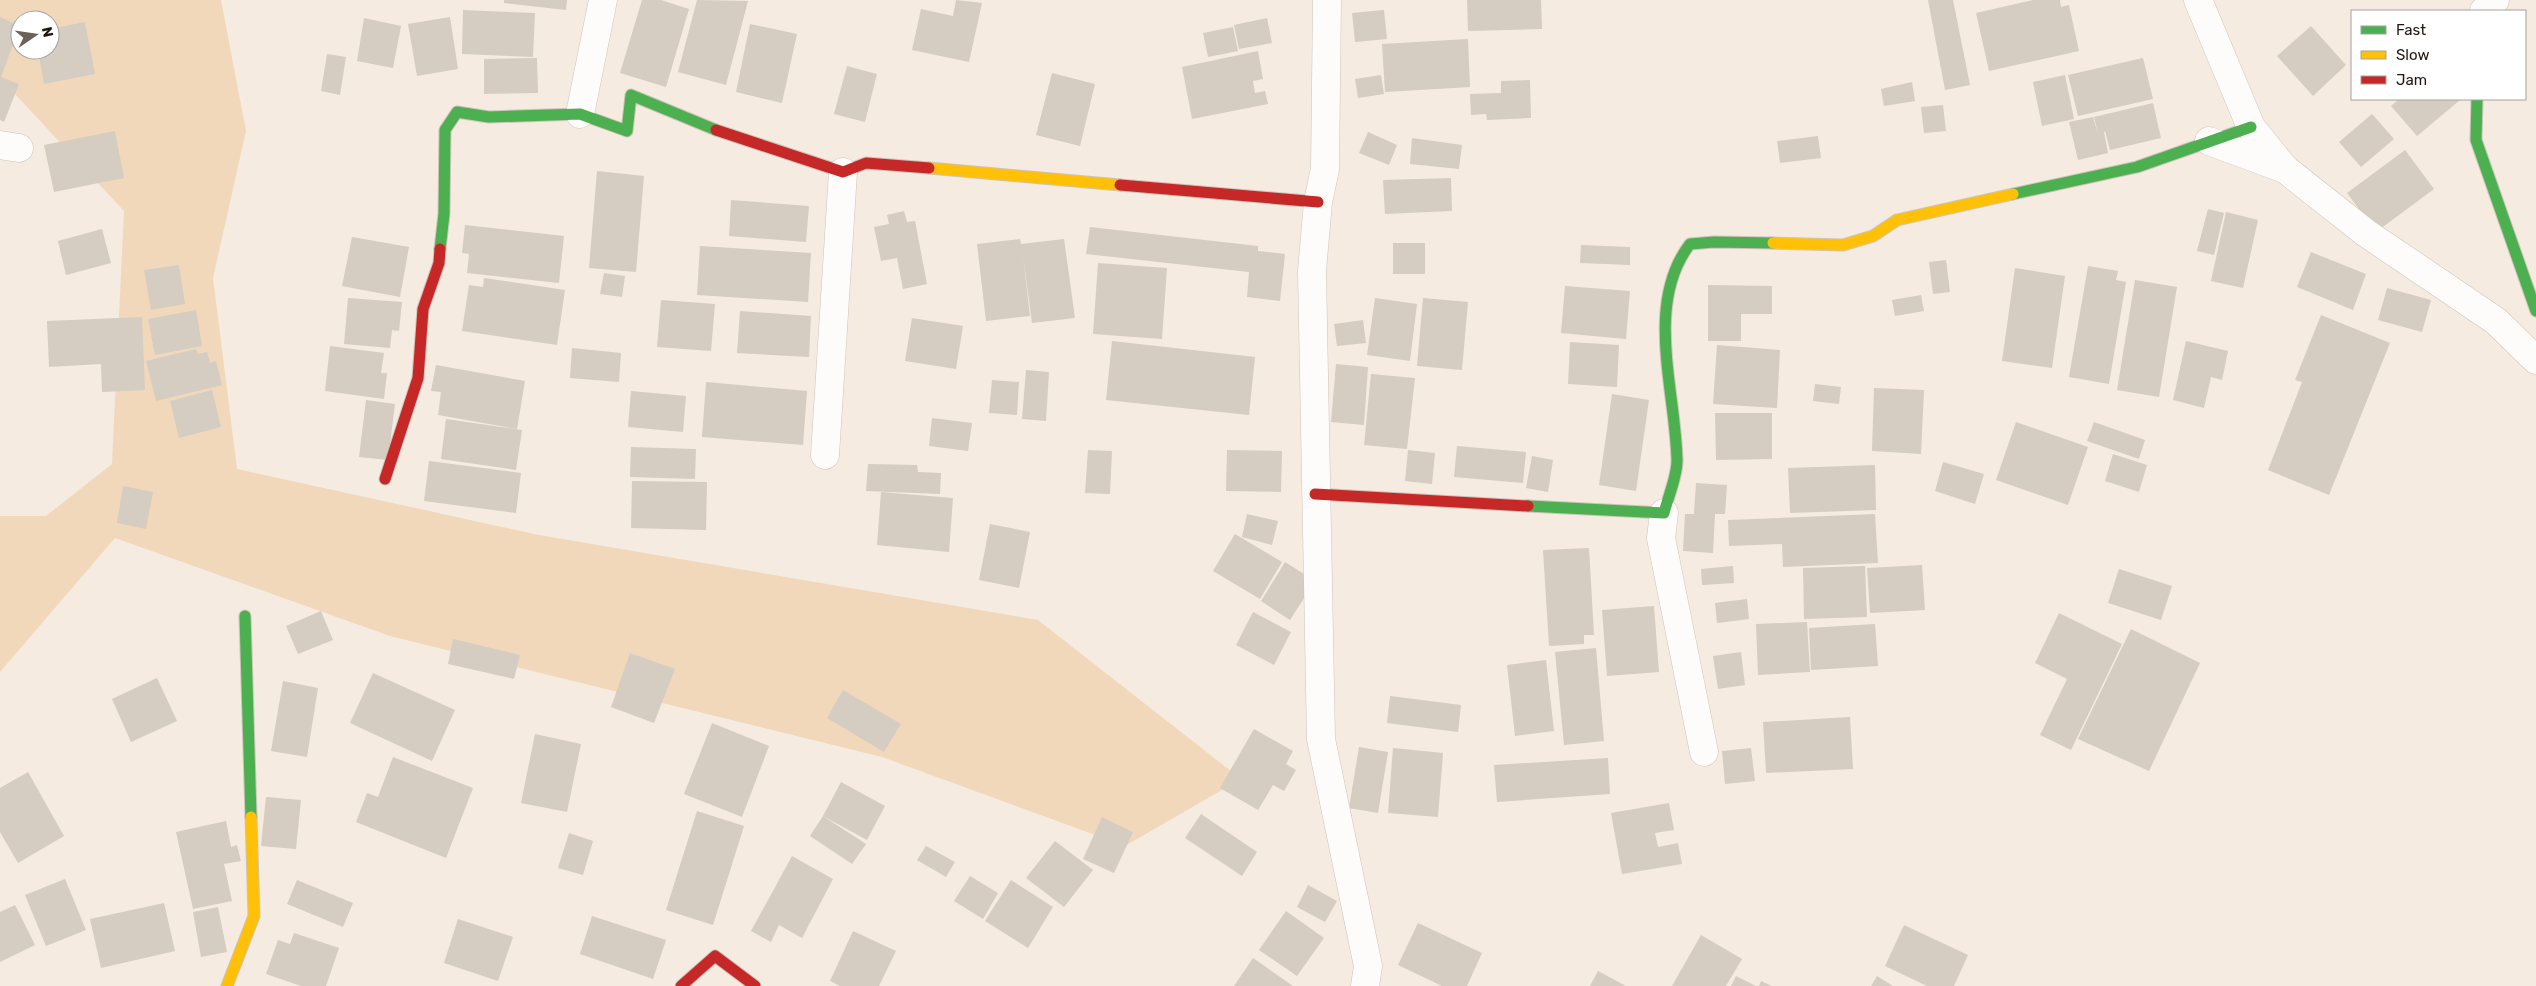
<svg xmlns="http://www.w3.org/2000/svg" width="2536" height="986" font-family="Rubik,sans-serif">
  <rect width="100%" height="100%" fill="#f5ebe0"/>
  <path fill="#f1d8bb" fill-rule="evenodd" d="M0,0H221L246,131L213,278L237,469L539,535L1038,620L1241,779L1125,846L882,757L390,636L115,538L0,672V516H46L112,464L124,211L0,78ZM20,20H50V50H20Z"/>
  <g fill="#d5ccc2">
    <path d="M504,0H567L566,10L504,3Z"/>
    <path d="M642,0H661L689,9L666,87L620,73Z"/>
    <path d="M697,0L748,1L726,85L678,72Z"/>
    <path d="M956,0L982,3L969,62L912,50L921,9L953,16Z"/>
    <path d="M1467,0H1541L1542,29L1468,31Z"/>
    <path d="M1928,0H1953L1970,85L1945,90Z"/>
    <path d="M2033,0H2060L2061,7L2069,5L2079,51L1989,71L1976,13Z"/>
    <path d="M463,10L535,13L533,57L462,54Z"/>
    <path d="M1384,10L1387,39L1355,42L1352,13Z"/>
    <path d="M0,17L20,26L1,77L19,84L4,122L0,120Z"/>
    <path d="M450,17L458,69L417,76L408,24Z"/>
    <path d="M364,18L401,26L393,68L357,61Z"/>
    <path d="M1267,18L1272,43L1239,49L1234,25Z"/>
    <path d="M85,22L95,74L44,84L38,50H50V29Z"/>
    <path d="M750,24L797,34L782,103L736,92Z"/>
    <path d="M2311,26L2346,65L2313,96L2277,56Z"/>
    <path d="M1233,27L1238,51L1208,57L1203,33Z"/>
    <path d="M1468,39L1470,87L1385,92L1382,44Z"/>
    <path d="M1258,51L1263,79L1253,81L1255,93L1265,91L1268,104L1192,119L1182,67Z"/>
    <path d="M327,54L346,57L340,95L321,91Z"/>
    <path d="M537,58L538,93L484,94V59Z"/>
    <path d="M2143,58L2153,99L2078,116L2068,75Z"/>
    <path d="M847,66L877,74L865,122L834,114Z"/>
    <path d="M1052,73L1095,84L1080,146L1036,135Z"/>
    <path d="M1381,75L1384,94L1358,98L1355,79Z"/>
    <path d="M2065,75L2074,119L2042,126L2033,82Z"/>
    <path d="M1530,80L1531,118L1487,120L1486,114L1471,115L1470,94L1501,93V81Z"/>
    <path d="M1912,82L1915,101L1884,106L1881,89Z"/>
    <path d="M2399,99H2459L2460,100L2417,136L2391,106Z"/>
    <path d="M2153,103L2161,138L2110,150L2105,131L2104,132L2108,153L2078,160L2069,122L2093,117L2098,134L2094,117Z"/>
    <path d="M1943,105L1946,131L1924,133L1921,107Z"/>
    <path d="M2372,114L2394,139L2361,167L2339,142Z"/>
    <path d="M115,131L124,178L54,192L44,145Z"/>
    <path d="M1368,132L1397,145L1389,165L1359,153Z"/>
    <path d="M1818,136L1821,158L1780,163L1777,141Z"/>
    <path d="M1412,138L1462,145L1459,169L1410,164Z"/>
    <path d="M2405,150L2434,189L2376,232L2347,193Z"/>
    <path d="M597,171L644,176L636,272L589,268Z"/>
    <path d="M1451,178L1452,211L1385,214L1383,180Z"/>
    <path d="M731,200L809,206L806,242L729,236Z"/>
    <path d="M2208,209L2224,213L2214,255L2197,251Z"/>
    <path d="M904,211L907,222L915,221L927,284L903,289L897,258L881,261L874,227L889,224L887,215Z"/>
    <path d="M2226,212L2258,220L2243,288L2211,281Z"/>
    <path d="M465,225L564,236L559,283L467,273L469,254L462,253Z"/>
    <path d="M1090,227L1258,246V251L1285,254L1280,301L1247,297L1249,272L1086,254Z"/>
    <path d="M102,229L111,263L66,275L58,241Z"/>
    <path d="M352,237L409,247L400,297L342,286Z"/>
    <path d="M1020,239L1021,244L1064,239L1075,318L1032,323L1023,255L1030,316L986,321L977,244Z"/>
    <rect x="1393" y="243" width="32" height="31"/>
    <path d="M1581,245L1630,247V265L1580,263Z"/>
    <path d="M700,246L811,253L808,302L697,295Z"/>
    <path d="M2311,252L2366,274L2353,310L2297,287Z"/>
    <path d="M1946,260L1950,292L1933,294L1929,262Z"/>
    <path d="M1098,263L1167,268L1162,339L1093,334Z"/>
    <path d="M179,265L185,304L151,310L144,270Z"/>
    <path d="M2088,266L2118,271L2116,280L2126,282L2109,384L2069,377Z"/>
    <path d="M2015,268L2065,276L2052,368L2002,361Z"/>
    <path d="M604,273L625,276L622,297L600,294Z"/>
    <path d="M484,278L565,290L557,345L462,331L469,285L483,287Z"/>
    <path d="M2135,280L2177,287L2159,397L2117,390Z"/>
    <path d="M1708,285L1772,286V314H1741V341H1708Z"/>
    <path d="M1565,286L1630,291L1626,339L1561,333Z"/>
    <path d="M2387,288L2431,300L2422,332L2378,320Z"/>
    <path d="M1921,295L1924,311L1895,316L1892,300Z"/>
    <path d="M348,298L402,302L399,331L392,330L390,348L344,344Z"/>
    <path d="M1375,298L1417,304L1410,361L1367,355Z"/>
    <path d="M1423,298L1468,302L1462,370L1417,366Z"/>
    <path d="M661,300L715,304L711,351L657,347Z"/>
    <path d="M196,310L202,346L155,355L148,319Z"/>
    <path d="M740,311L811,316L809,357L737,353Z"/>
    <path d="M2321,315L2390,343L2329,495L2268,470L2302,382L2295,380Z"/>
    <path d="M142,317L145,390L102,392L101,364L49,367L47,321Z"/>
    <path d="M912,318L963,326L956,369L905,361Z"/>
    <path d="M1363,320L1366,343L1337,346L1334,324Z"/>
    <path d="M1112,341L1255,357L1249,415L1106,400Z"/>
    <path d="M2186,341L2228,351L2222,380L2211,377L2204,408L2173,400Z"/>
    <path d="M1570,342L1619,345L1617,387L1568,384Z"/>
    <path d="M1717,345L1780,350L1777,408L1713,404Z"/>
    <path d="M330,346L384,353L381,373H387L384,399L325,391Z"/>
    <path d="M572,348L621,353L619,382L570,378Z"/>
    <path d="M196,349L198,354L207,352L210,363L216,361L222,385L156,401L146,361Z"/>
    <path d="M1336,364L1368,367L1364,425L1331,422Z"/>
    <path d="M436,365L525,381L517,429L438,415L441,392L431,391Z"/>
    <path d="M1026,370L1049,372L1046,421L1022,419Z"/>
    <path d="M1371,374L1415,378L1407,449L1364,445Z"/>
    <path d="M992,380L1019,382L1017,415L989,413Z"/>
    <path d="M706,382L807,391L803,445L702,437Z"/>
    <path d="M1815,384L1841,387L1839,404L1813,401Z"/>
    <path d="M1874,388L1924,390L1921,454L1872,451Z"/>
    <path d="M212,390L221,427L179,438L170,401Z"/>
    <path d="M631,391L686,396L683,432L628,427Z"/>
    <path d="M1612,394L1649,400L1636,491L1599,485Z"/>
    <path d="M366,400L395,404L388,460L359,457Z"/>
    <path d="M1715,413H1772V459L1716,460Z"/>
    <path d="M932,418L972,423L968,451L929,446Z"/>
    <path d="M446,419L522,430L516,470L441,459Z"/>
    <path d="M2016,422L2088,447L2068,505L1996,480Z"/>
    <path d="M2094,422L2145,440L2139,459L2087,441Z"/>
    <path d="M1457,446L1526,452L1523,483L1454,477Z"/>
    <path d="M631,447L696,449L695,479L630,477Z"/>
    <path d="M1088,450L1112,451L1110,494L1085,493Z"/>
    <path d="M1227,450L1282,451L1281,492L1226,491Z"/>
    <path d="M1408,450L1435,453L1432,484L1405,481Z"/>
    <path d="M2113,454L2147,465L2139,492L2105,481Z"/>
    <path d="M1532,456L1553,460L1548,492L1526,488Z"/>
    <path d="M429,461L521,473L516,513L424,501Z"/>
    <path d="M1943,462L1984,474L1975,504L1935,491Z"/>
    <path d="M868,464L917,465L918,472L941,473L940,494L866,491Z"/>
    <path d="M1875,465L1876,510L1790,513L1788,468Z"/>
    <path d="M632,481L707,482L706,530L631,528Z"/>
    <path d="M1696,483L1727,485L1725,514H1715L1713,553L1683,551L1685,514H1694Z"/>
    <path d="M123,486L153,492L146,529L117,523Z"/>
    <path d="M881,492L953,498L949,552L877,545Z"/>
    <path d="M1247,514L1278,521L1272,545L1242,537Z"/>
    <path d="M1875,514L1878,563L1783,567L1782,544L1729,546L1728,520Z"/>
    <path d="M990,524L1030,532L1019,588L979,580Z"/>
    <path d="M1235,534L1282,562L1260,599L1213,571Z"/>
    <path d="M1589,548L1594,635H1584V644L1549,646L1543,550Z"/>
    <path d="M1285,562L1315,581L1290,620L1261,601Z"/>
    <path d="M1922,565L1925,610L1870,613L1867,568Z"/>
    <path d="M1733,566L1734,583L1702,585L1701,569Z"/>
    <path d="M1865,566L1867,617L1804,619L1803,568Z"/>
    <path d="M2119,569L2172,586L2161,620L2108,603Z"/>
    <path d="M1747,599L1749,619L1717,623L1715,603Z"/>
    <path d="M1654,606L1659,672L1607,676L1602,610Z"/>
    <path d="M321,611L333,640L298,654L286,626Z"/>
    <path d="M1253,612L1291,632L1274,665L1236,645Z"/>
    <path d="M2059,613L2122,644L2071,750L2040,735L2067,679L2035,663Z"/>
    <path d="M1807,622L1810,672L1758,675L1756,624Z"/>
    <path d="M1875,624L1878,666L1811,670L1809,628Z"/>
    <path d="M2131,629L2200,663L2149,771L2078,739Z"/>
    <path d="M453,639L520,655L514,679L448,664Z"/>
    <path d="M1596,648L1604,741L1564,745L1555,652Z"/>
    <path d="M1741,652L1745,685L1718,689L1713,656Z"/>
    <path d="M630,653L675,669L654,723L611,707Z"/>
    <path d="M1546,660L1554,731L1515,736L1507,665Z"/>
    <path d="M373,673L455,710L432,761L350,723Z"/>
    <path d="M157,678L177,721L131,742L112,699Z"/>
    <path d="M283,681L318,688L307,757L271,751Z"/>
    <path d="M843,690L901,724L884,752L827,718Z"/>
    <path d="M1390,696L1461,705L1458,732L1387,723Z"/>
    <path d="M1850,717L1853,769L1766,773L1763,722Z"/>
    <path d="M712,723L769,746L742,817L684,794Z"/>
    <path d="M1254,729L1293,751L1286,764L1296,770L1284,791L1273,785L1258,810L1220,788Z"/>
    <path d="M535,734L581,744L567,812L521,803Z"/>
    <path d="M1359,747L1388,752L1378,813L1349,808Z"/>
    <path d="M1393,748L1443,753L1438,817L1388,813Z"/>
    <path d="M1751,748L1755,781L1725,784L1722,751Z"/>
    <path d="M393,757L473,788L446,858L356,822L367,793L378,797Z"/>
    <path d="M1608,758L1610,794L1497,802L1494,765Z"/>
    <path d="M28,772L64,836L18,863L0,832V788Z"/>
    <path d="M841,782L885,806L867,840L823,816Z"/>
    <path d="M266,797L301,800L296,849L261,846Z"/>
    <path d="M1669,803L1674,830L1655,833L1658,847L1678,843L1682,864L1622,874L1611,813Z"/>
    <path d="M697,811L744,826L713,925L666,910Z"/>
    <path d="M1201,814L1257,852L1242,876L1185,838Z"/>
    <path d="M823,816L866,844L852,864L810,836Z"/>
    <path d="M1102,817L1133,832L1114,873L1083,859Z"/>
    <path d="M226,821L231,847L237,845L241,861L224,864L232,901L193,909L176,832Z"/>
    <path d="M569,833L593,841L583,875L558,868Z"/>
    <path d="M1055,841L1093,870L1064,907L1026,878Z"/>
    <path d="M926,846L955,862L946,877L917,860Z"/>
    <path d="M792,856L833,879L802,938L779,925L771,942L751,931Z"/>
    <path d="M970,876L998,893L983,919L954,901Z"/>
    <path d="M65,879L86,930L46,946L25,895Z"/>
    <path d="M297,880L353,903L343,927L287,904Z"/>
    <path d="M1011,880L1053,907L1028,948L985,921Z"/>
    <path d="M1308,885L1337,901L1325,922L1297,907Z"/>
    <path d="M164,903L175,951L101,968L90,919Z"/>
    <path d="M15,905L35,945L0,962V912Z"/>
    <path d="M218,907L227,952L201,957L193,912Z"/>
    <path d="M1286,911L1324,938L1297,976L1259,950Z"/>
    <path d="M592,916L666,940L653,979L580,954Z"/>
    <path d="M458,919L513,937L498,981L444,963Z"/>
    <path d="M1418,923L1482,953L1467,986H1442L1398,965Z"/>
    <path d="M1904,925L1968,955L1954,986H1927L1885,966Z"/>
    <path d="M853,931L896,951L879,986H840L830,981Z"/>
    <path d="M294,933L339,948L326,986H301L266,974L278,940L290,944Z"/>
    <path d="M1701,935L1742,959L1726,986H1672Z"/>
    <path d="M1253,958L1293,986H1234Z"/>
    <path d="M1598,971L1626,986H1590Z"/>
    <path d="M1736,976L1756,986H1731Z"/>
    <path d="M1877,976L1893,986H1871Z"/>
    <path d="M1761,981L1772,986H1759Z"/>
  </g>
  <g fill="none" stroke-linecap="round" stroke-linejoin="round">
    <g stroke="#cdc4bb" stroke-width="29">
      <g id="street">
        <path d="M1327,0L1325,169L1318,202L1312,271L1321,739L1368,966L1365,986"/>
        <path d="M2198,0L2251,127L2285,169L2366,233L2496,321L2536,360"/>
        <path d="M2484,11L2495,0"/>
        <path d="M580,114L603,0"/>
        <path d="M2209,141L2285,169"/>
        <path d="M0,145L19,148"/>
        <path d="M825,455L843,172"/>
        <path d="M1664,513L1661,538L1704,752"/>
      </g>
    </g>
    <g stroke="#cdc4bb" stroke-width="13">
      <g id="fast">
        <path d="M2477,99L2476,140L2536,311"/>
        <path d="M2013,194L2137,167L2251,127"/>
        <path d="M440,249L444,214L445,130L457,112L489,117L580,114L627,131L631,95L716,130"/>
        <path d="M1528,506L1664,513C1668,497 1677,477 1677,461C1676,392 1644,304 1690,244L1714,242L1773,243"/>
        <path d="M245,616L251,817"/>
      </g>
    </g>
    <g stroke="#cdc4bb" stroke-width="13">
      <g id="slow">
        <path d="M929,168L1120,185"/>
        <path d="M1773,243L1843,245L1873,236L1897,220L2013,194"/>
        <path d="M227,986L254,916L251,817"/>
      </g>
    </g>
    <g stroke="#cdc4bb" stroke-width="13">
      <g id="jam">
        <path d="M716,130L843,172L866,163L929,168"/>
        <path d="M1120,185L1318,202"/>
        <path d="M385,479L418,378L423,309L439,263L440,249"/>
        <path d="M1315,494L1528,506"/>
        <path d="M681,986L715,956L755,986"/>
      </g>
    </g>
    <use href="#street" stroke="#fefcfa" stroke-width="28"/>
    <use href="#fast" stroke="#4caf50" stroke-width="11"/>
    <use href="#slow" stroke="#ffc107" stroke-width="11"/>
    <use href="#jam" stroke="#c62828" stroke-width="11"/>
  </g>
  <rect x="2351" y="10" width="175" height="90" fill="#ffffff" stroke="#a5a29f"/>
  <rect x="2361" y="26" width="25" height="8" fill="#4caf50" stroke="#a5a29f"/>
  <text x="2396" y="35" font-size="15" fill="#1f170f">Fast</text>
  <rect x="2361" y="51" width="25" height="8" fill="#ffc107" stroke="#a5a29f"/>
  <text x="2396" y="60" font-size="15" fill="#1f170f">Slow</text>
  <rect x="2361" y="76" width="25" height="8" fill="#c62828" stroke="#a5a29f"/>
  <text x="2396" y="85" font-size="15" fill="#1f170f">Jam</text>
  <g transform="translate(35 35) rotate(77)"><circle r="24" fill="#ffffff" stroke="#a5a29f"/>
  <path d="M0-4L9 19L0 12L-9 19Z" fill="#6a6158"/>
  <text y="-8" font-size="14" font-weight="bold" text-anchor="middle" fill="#1f170f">N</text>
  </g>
</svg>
